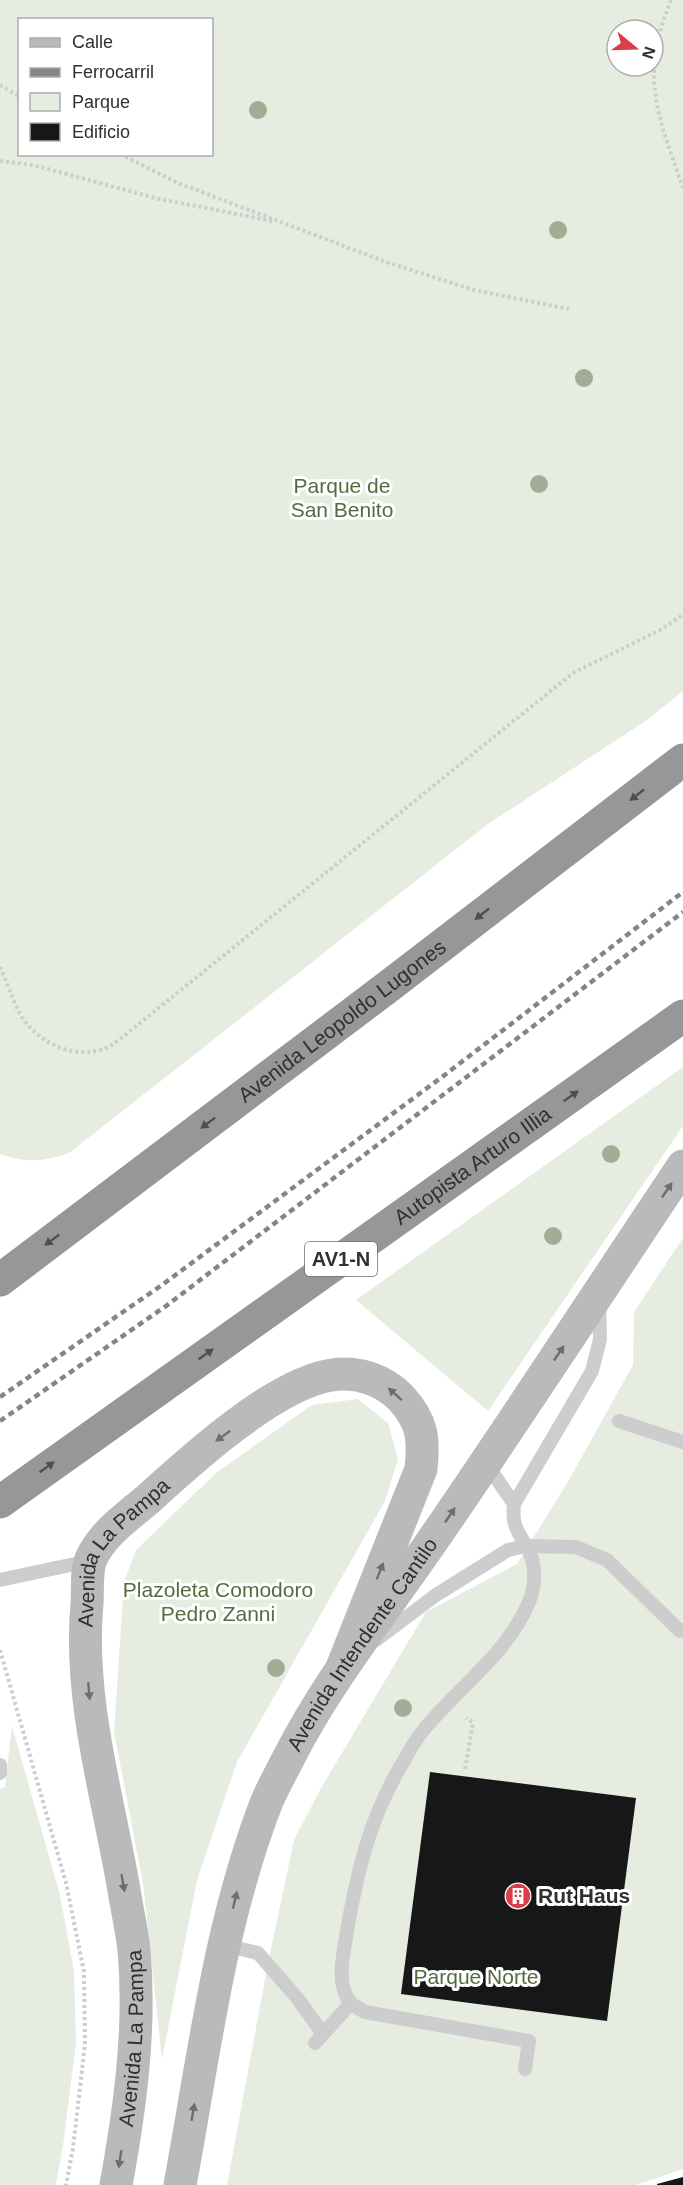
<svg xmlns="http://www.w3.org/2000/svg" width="683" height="2185" font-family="Helvetica,sans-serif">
  <rect width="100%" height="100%" fill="#fff"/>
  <g fill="#e6ecdf" fill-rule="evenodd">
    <path d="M0,0H683V691L644,722L488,824L69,1153C41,1162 28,1163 0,1154ZM20,20H212V154H20ZM617,30H653V66H617Z"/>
    <path d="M683,1067V1126L488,1411L356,1300Z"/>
    <path d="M683,1238V2169L636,2185H227L268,1963L294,1840L321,1788L426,1612L517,1564L569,1480L633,1365L634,1312Z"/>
    <path d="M358,1399L388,1423L398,1459L385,1501L237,1762L197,1880L162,2059L143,1883L114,1732L124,1582L136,1550L216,1473L312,1405Z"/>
    <path d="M12,1726L60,1895L74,1971L76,2043L63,2145L56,2185H0V1789L5,1787Z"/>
  </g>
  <g fill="#171717">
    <path d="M430,1772L636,1798L607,2021L401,1994Z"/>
    <path d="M683,2177V2185H657V2184Z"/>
  </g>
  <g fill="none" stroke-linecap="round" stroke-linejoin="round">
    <g stroke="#cdcdcd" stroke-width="4" stroke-dasharray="3 3" stroke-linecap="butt">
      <path d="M671,0C662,23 654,47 654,72C653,111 671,152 683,188"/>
      <path d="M0,85L20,97"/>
      <path d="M120,154L178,183L386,262L474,290L569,309"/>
      <path d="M0,161L33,165L155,198L272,221"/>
      <path d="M0,967C7,982 12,999 20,1014C37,1043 77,1062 108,1047C114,1044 119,1040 124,1036L573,673L662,629L683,615"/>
      <path d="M0,1650L66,1883L84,1972L85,2044L73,2148L66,2185"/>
      <path d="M465,1769L473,1723L466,1718"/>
    </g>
    <g stroke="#cdcdcd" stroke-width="14">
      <path d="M619,1421L683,1442"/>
      <path d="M486,1463L514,1504"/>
      <path d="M0,1580L89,1561"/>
      <path d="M376,1640L436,1595L508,1550L527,1546L576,1547L607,1560L680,1631L683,1630"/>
      <path d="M0,1765V1773"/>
      <path d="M224,1945L258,1953L298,1999L323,2034"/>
      <path d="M315,2043L351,2003"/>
      <path d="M525,2069L529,2041L365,2012C360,2009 354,2006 350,2002C335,1982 344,1953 347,1931C358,1867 371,1814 405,1759C410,1750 415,1740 422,1732C456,1689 507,1655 529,1602C536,1585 537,1563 526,1546C516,1528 512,1525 514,1504L592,1371L600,1339L599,1302"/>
    </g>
    <g stroke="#bababa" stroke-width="33">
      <path id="s1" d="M116,2185C130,2108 141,2029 134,1950C132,1932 128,1914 125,1896C109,1799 78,1702 87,1603C88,1590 86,1571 91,1559C102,1534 127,1517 147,1500C190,1461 275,1383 332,1375C357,1371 384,1380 401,1398C423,1422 424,1439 421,1469L343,1665"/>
      <path id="s2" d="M180,2185C204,2056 219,1924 267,1801C273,1787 281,1773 288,1759C327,1682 379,1618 428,1547C515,1421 598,1293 683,1166"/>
    </g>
    <g stroke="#979797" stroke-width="33">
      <path id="s3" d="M0,1280L389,986L683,760"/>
      <path id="s4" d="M0,1502L683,1016"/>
    </g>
    <g stroke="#858585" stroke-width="4.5" stroke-dasharray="6 4.5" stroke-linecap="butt">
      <path d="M0,1397L162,1285L442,1077L683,892"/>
      <path d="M0,1421L166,1306L683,912"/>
    </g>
  </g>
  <g fill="#a1ad95">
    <circle cx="258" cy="110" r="9"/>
    <circle cx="558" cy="230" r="9"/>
    <circle cx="584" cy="378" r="9"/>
    <circle cx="539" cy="484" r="9"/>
    <circle cx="611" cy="1154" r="9"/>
    <circle cx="553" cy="1236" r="9"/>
    <circle cx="276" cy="1668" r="9"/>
    <circle cx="403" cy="1708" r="9"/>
  </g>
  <defs><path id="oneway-solid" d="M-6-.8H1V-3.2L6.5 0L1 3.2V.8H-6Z" transform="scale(1.5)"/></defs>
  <g fill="#4f4f4f">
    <use href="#oneway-solid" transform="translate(637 795) rotate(142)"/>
    <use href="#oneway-solid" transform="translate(482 914) rotate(142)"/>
    <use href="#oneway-solid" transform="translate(571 1096) rotate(-35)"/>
    <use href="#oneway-solid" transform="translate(208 1123) rotate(143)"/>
    <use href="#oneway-solid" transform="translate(52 1240) rotate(143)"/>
    <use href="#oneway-solid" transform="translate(206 1354) rotate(-35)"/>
    <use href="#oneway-solid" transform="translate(47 1467) rotate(-36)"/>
  </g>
  <g fill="#6e6e6e">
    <use href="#oneway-solid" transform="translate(667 1190) rotate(-56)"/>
    <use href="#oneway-solid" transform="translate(559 1353) rotate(-56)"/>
    <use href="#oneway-solid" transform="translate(395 1394) rotate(-138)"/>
    <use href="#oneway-solid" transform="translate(223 1436) rotate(144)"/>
    <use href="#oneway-solid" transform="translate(450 1515) rotate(-56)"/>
    <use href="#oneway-solid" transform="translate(380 1571) rotate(-68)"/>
    <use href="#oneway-solid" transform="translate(89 1691) rotate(85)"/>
    <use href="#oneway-solid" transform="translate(123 1883) rotate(80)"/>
    <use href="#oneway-solid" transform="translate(235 1900) rotate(-77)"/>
    <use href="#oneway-solid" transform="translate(193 2112) rotate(-80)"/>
    <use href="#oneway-solid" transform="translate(120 2159) rotate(99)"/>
  </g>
  <defs>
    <g id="building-disc" transform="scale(1.35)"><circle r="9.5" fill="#dd3d4a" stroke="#fff"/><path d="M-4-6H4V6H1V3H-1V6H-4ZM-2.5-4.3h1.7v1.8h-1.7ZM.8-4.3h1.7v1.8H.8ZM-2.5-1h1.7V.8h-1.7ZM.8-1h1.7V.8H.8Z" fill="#fff"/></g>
  </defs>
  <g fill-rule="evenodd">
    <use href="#building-disc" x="518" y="1896"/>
  </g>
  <g text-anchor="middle" stroke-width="6" stroke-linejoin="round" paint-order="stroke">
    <rect fill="#fff" stroke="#6e6e6e" stroke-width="1.5" x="305" y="1242" width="72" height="34" rx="4.5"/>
    <g font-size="20" font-weight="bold" fill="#303030">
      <text x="341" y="1266">AV1-N</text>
    </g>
    <g font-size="21" fill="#546a3f" stroke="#fff">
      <text x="342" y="493">Parque de<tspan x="342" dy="24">San Benito</tspan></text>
      <text x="218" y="1597">Plazoleta Comodoro<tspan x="218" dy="24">Pedro Zanni</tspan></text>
      <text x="476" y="1984">Parque Norte</text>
    </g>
    <g font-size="21" fill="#303030" stroke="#fff">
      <text dy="7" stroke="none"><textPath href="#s3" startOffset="429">Avenida Leopoldo Lugones</textPath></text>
      <text dy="7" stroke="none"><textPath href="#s4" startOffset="580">Autopista Arturo Illia</textPath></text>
      <text dy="7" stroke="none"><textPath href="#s1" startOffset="652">Avenida La Pampa</textPath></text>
      <text dy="7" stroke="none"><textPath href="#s2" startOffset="578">Avenida Intendente Cantilo</textPath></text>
      <text dy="7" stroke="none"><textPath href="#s1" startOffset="148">Avenida La Pampa</textPath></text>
    </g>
    <g font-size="21" font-weight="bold" fill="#303030" stroke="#fff" text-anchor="start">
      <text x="538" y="1903">Rut Haus</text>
    </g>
  </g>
  <rect x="18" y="18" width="195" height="138" fill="#ffffff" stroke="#acacac" stroke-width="1.5"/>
  <rect x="30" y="38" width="30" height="9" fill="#bababa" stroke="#acacac" stroke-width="1.5"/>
  <text x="72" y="48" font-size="18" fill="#303030">Calle</text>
  <rect x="30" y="68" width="30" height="9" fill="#858585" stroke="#acacac" stroke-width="1.5"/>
  <text x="72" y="78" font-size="18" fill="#303030">Ferrocarril</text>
  <rect x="30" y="93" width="30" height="18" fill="#e6ecdf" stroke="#acacac" stroke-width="1.5"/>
  <text x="72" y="108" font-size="18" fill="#303030">Parque</text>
  <rect x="30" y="123" width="30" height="18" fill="#171717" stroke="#acacac" stroke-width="1.5"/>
  <text x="72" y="138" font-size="18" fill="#303030">Edificio</text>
  <g transform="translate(635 48) rotate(109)"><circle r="28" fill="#ffffff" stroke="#acacac" stroke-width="1.5"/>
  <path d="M0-4.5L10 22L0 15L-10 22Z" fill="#dd3d4a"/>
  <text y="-9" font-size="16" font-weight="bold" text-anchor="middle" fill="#303030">N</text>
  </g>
</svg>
